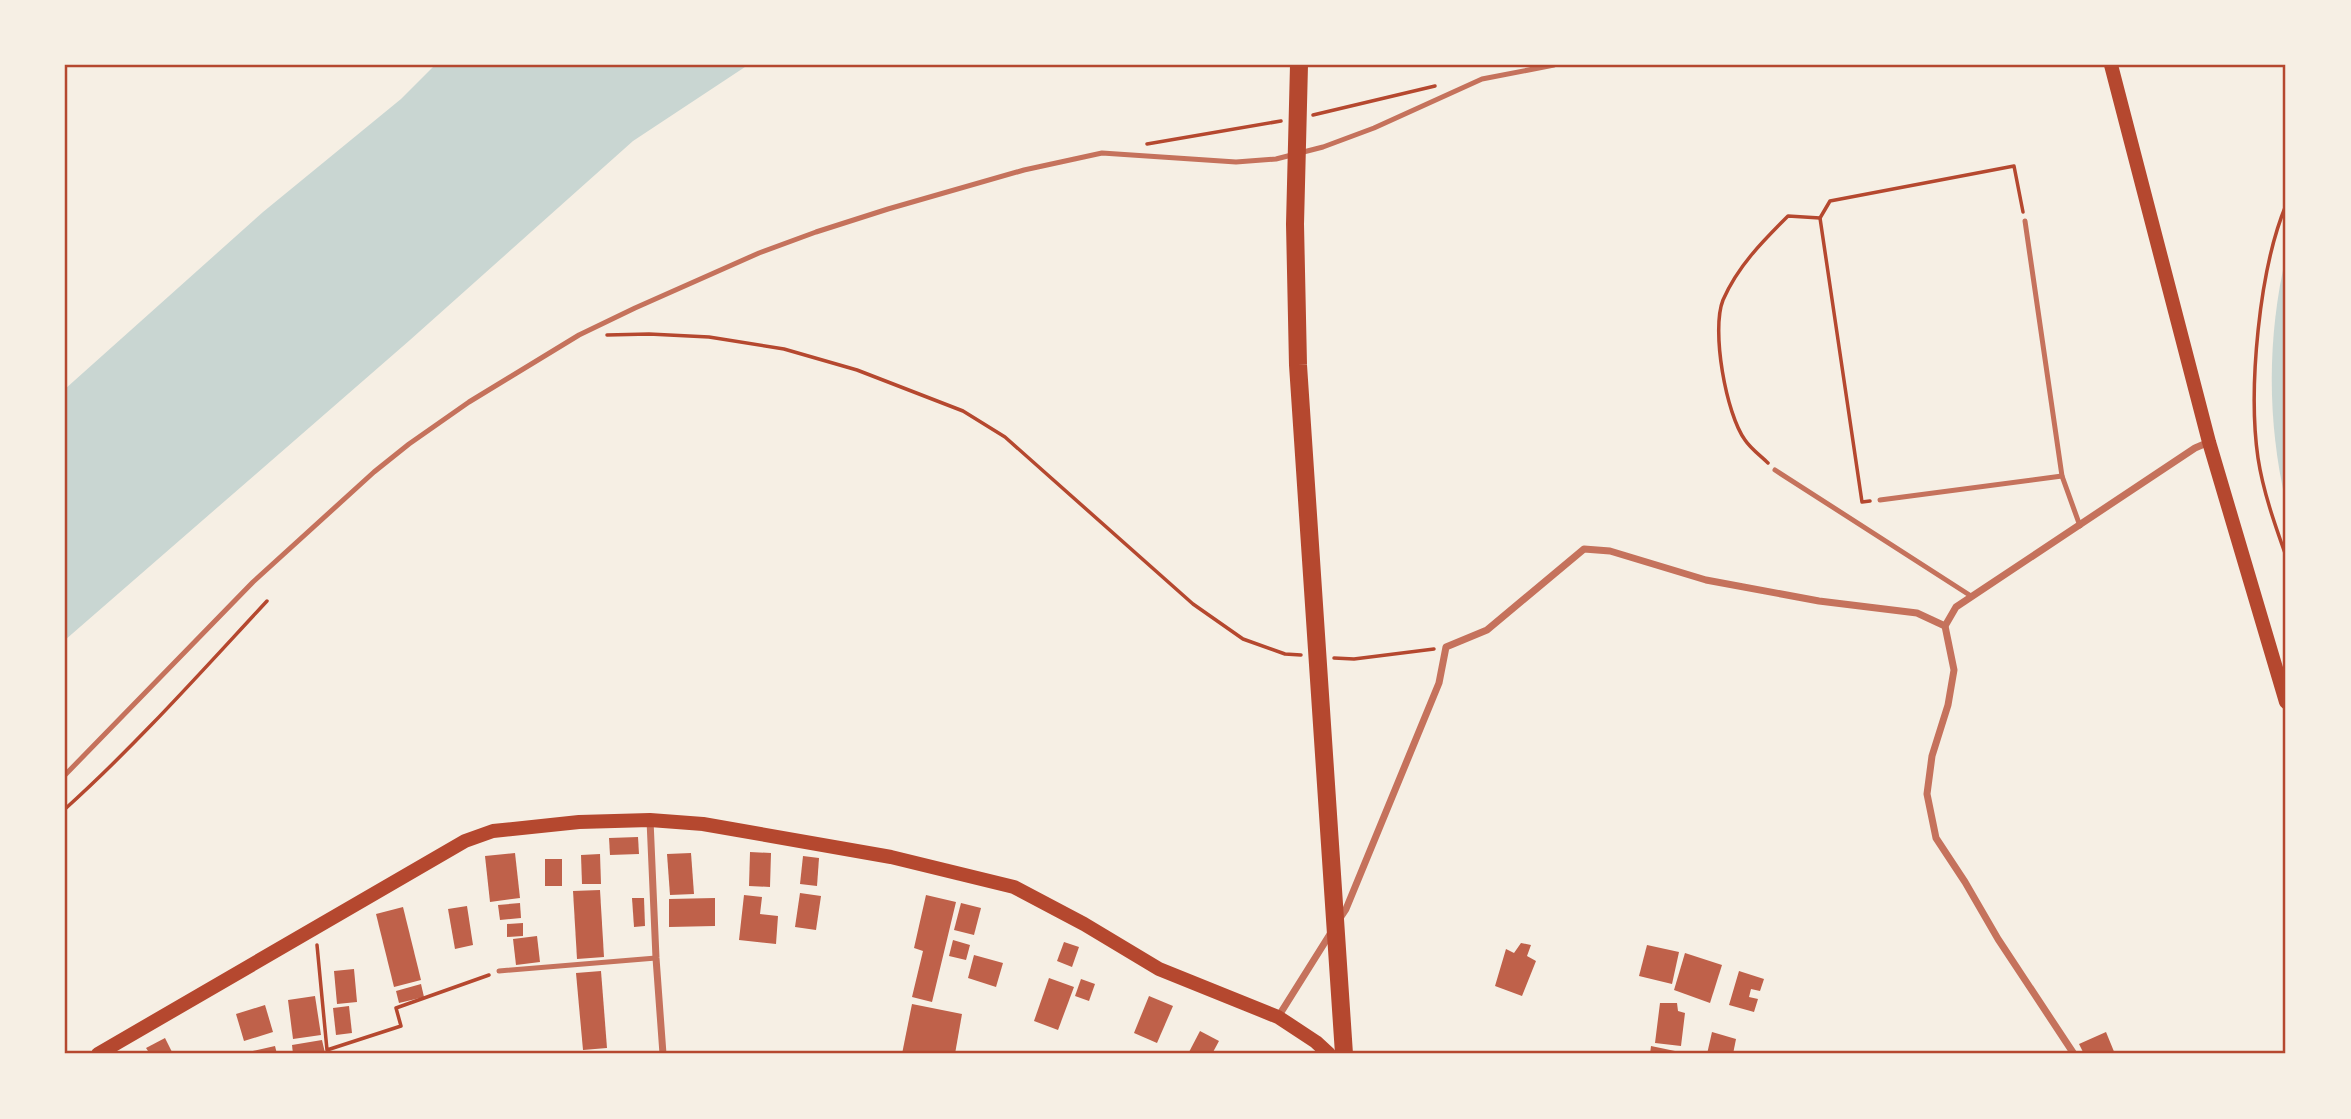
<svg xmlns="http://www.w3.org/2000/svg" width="2351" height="1119" font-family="'Fira Sans Condensed',sans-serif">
  <rect width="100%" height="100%" fill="#f6efe4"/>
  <g fill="#c9d6d2">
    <path d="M435,65H748L633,141L410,340L65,640V389L263,212L401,99Z"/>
    <path d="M2286,256V503C2267,421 2267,338 2286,256Z"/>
  </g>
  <g fill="#bf614a">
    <path d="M638,837L639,854L610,855L609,838Z"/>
    <path d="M750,852L771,853L770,887L749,886Z"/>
    <path d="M515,853L520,898L490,902L485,856Z"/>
    <path d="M691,853L694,894L670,895L667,854Z"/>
    <path d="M600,854L601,884H582L581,855Z"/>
    <path d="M803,856L819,858L817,886L800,884Z"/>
    <rect x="545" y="859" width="17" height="27"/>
    <path d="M600,890L604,957L577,959L573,891Z"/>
    <path d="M800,893L821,896L816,930L795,927Z"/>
    <path d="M744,895L762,897L760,914L778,916L776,944L739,940Z"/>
    <path d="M926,895L956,902L932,1002L912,997L923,951L914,948Z"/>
    <path d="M632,898H644L645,926L634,927Z"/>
    <path d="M715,898V926L669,927V899Z"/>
    <path d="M520,903L521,918L500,920L498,905Z"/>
    <path d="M961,903L981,908L974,935L954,930Z"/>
    <path d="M467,906L473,945L455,949L448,909Z"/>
    <path d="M403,907L421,980L394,987L376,914Z"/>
    <path d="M523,923V936L507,937V924Z"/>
    <path d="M537,936L540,962L516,965L513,939Z"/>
    <path d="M953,940L970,945L966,960L949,956Z"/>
    <path d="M1064,942L1079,947L1072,967L1057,961Z"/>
    <path d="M1521,943L1531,945L1527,956L1536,961L1522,996L1495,986L1506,949L1514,953Z"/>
    <path d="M1647,945L1679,952L1672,984L1639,976Z"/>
    <path d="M1685,953L1722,965L1710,1003L1674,990Z"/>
    <path d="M974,955L1003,963L996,987L968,978Z"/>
    <path d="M354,969L357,1002L337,1004L334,971Z"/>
    <path d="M601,971L607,1048L583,1050L576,973Z"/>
    <path d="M1739,971L1764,979L1760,991L1751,989L1749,997L1758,999L1754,1012L1729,1005Z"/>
    <path d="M1049,978L1074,987L1058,1030L1034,1021Z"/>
    <path d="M1081,979L1095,984L1089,1001L1075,996Z"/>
    <path d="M421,984L424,997L399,1003L396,991Z"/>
    <path d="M315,996L321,1035L293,1039L288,1000Z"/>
    <path d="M1149,996L1173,1006L1157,1043L1134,1033Z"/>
    <path d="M1660,1003H1677L1678,1011L1685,1013L1681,1046L1655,1043Z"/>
    <path d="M912,1004L962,1014L955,1054H902Z"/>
    <path d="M265,1005L273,1032L244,1041L236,1014Z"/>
    <path d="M349,1006L352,1033L336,1035L333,1008Z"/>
    <path d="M1200,1031L1219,1041L1212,1054H1188Z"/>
    <path d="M1712,1032L1736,1039L1733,1054H1707Z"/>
    <path d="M2106,1032L2115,1054H2084L2079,1044Z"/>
    <path d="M165,1038L173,1054H150L146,1048Z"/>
    <path d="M322,1040L325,1053L293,1054L292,1045Z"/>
    <path d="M275,1046L277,1054H244V1053Z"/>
    <path d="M1651,1046L1675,1051V1054H1650Z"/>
  </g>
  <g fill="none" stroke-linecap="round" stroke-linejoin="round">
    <g stroke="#b5482f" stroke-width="3.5">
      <path d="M1313,115L1435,86"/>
      <path d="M1147,144L1281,121"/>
      <path d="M2286,205C2259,270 2248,389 2258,458C2263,491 2275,525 2286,556"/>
      <path d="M607,335L649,334L709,337L784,349L857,370L963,411L1005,437L1193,604L1243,639L1285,654L1301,655"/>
      <path d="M1768,463C1761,456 1751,449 1745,440C1726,414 1711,330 1723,300C1738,266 1762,242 1788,216L1820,218"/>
      <path d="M1870,501L1862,502L1820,218L1830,201L2014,166L2023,212"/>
      <path d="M1334,658L1354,659L1434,649"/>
      <path d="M65,809C137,744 201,672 267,601"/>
      <path d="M317,945L327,1050L401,1026L396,1008L489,975"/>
    </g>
    <g stroke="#c5725c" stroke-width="5">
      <path d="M2025,221L2062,476L2080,526"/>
      <path d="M1775,470L1971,596"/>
      <path d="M1880,500L2062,476"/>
      <path d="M65,775L253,582L374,472L409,444L469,402L579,335L635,308L759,253L816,232L888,209L1024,170L1102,153L1236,162L1276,159L1323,147L1374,128L1482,79L1554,65"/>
      <path d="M499,971L656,958"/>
    </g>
    <g stroke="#c5725c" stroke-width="7">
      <path d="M650,820L656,958L663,1054"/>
      <path d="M1338,921L1346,909L1439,683L1446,647L1487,630L1584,549L1610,551L1706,580L1819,601L1917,613L1945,626"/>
      <path d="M1278,1017L1332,931"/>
      <path d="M2074,1054L1998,939L1965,882L1936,838L1927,794L1932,756L1948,705L1954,670L1945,626L1956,607L2195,448L2209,442"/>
    </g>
    <g stroke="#b5482f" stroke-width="14">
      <path d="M2111,65L2209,442L2286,702"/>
      <path d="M98,1054L465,841L493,831L579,822L650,820L703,824L891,857L1014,887L1084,924L1159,969L1278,1017L1316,1042L1329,1054"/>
    </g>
    <path stroke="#b5482f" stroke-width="18" d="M1299,65L1295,224L1298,365L1344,1054"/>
  </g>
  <rect width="2351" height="1119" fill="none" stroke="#f6efe4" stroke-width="133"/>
  <rect x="66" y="66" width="2218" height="986" fill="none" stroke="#b5482f" stroke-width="2.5"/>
</svg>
